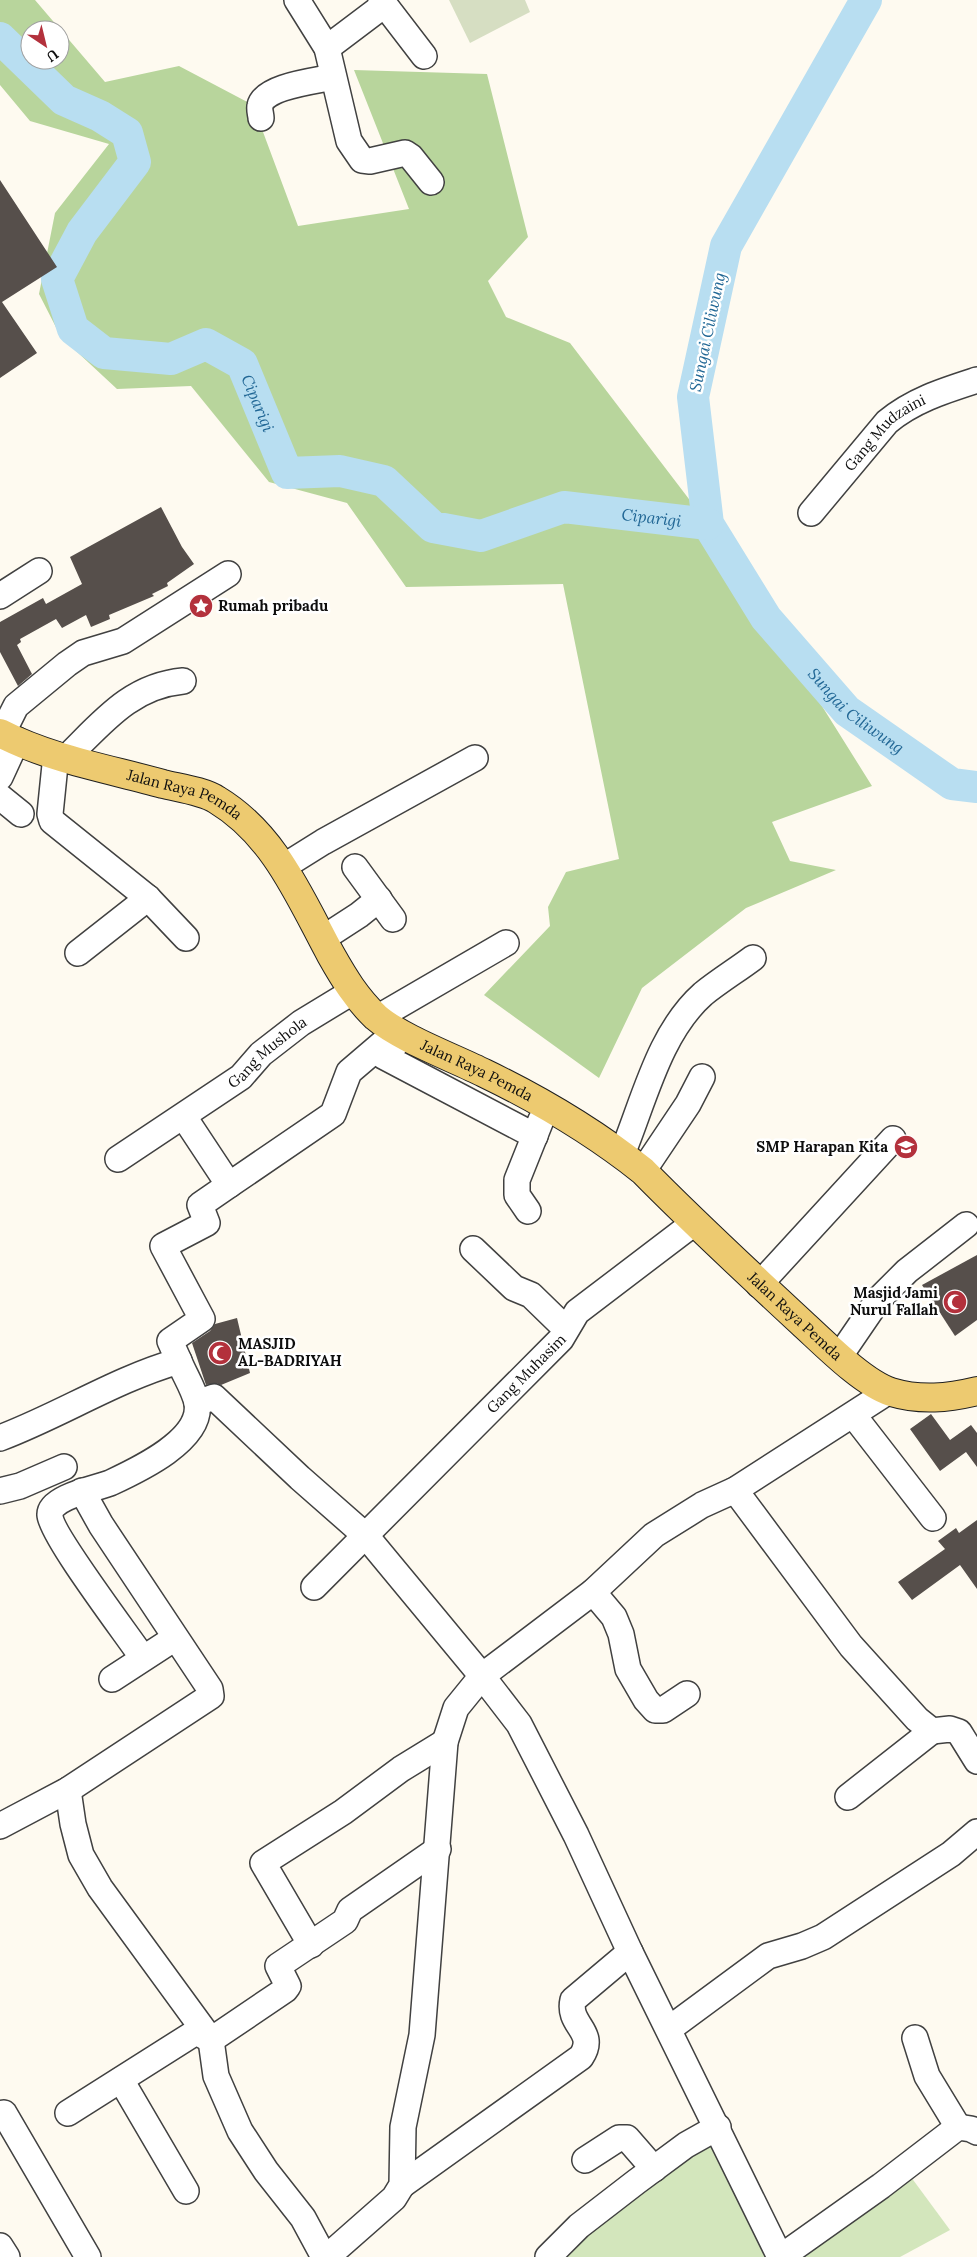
<svg xmlns="http://www.w3.org/2000/svg" width="977" height="2257" font-family="Lora,serif">
  <rect width="100%" height="100%" fill="#fefaf0"/>
  <g fill="#d3e6bc">
    <path d="M714,2138L771,2257H560L568,2248Z"/>
    <path d="M908,2173L950,2230L900,2257H787Z"/>
  </g>
  <path fill="#b8d59c" fill-rule="evenodd" d="M0,0H35L105,82L179,66L253,105L298,226L409,209L354,70L487,74L528,237L488,281L506,317L570,343L708,524L872,786L772,822L790,861L836,870L746,908L642,988L599,1078L484,995L550,926L548,907L566,872L619,859L563,584L406,587L347,503L269,482L191,386L117,389L61,337L39,294L55,213L109,144L30,121L0,85ZM30,30H60V60H30Z"/>
  <path fill="#d6dec2" d="M449,0H525L530,12L470,43Z"/>
  <g fill="none" stroke-linecap="round" stroke-linejoin="round">
    <g stroke="#b8def1" stroke-width="32">
      <path id="s1" d="M866,0L726,246L693,397L708,524L766,618L847,711L952,784L977,787"/>
      <path id="s2" d="M0,38L64,100L100,116L127,133L135,162L82,232L57,279L73,329L104,353L171,359L206,344L242,364L287,473L340,471L384,481L433,527L481,536L564,507L708,524"/>
    </g>
  </g>
  <g fill="#564f4b">
    <path d="M0,180L57,267L2,302L37,353L0,378Z"/>
    <path d="M161,507L182,547L194,564L167,583L168,586L152,594L154,596L109,615L110,619L91,627L86,615L62,628L56,619L20,639L21,642L17,645L32,674L18,686L0,652V622L43,598L46,604L82,584L70,557Z"/>
    <path d="M977,1255V1320L955,1336L922,1285Z"/>
    <path d="M237,1318L250,1373L221,1385L216,1383L206,1385L192,1343L210,1331L215,1324Z"/>
    <path d="M931,1414L950,1440L971,1425L977,1433V1467L966,1452L940,1471L910,1429Z"/>
    <path d="M977,1520V1589L960,1565L912,1600L898,1582L945,1549L938,1541L956,1528L959,1533Z"/>
  </g>
  <g fill="none" stroke-linecap="round" stroke-linejoin="round">
    <g stroke="#414141" stroke-width="28">
      <g id="minor">
        <path d="M297,0L327,48L349,141L362,160L370,161L405,153L411,157L431,182"/>
        <path d="M381,0L424,56"/>
        <path d="M327,48L384,5"/>
        <path d="M261,118C261,115 259,109 260,106C264,86 316,81 333,77"/>
        <path id="s3" d="M811,513L887,422C913,400 946,390 977,380"/>
        <path d="M0,596L39,571"/>
        <path d="M2,734L16,706L67,664L83,653L123,641L228,574"/>
        <path d="M56,755L50,814L52,821L148,898L186,938"/>
        <path d="M66,758C102,723 130,686 183,681"/>
        <path d="M0,777L17,740"/>
        <path d="M0,797L21,814"/>
        <path d="M283,867L323,842L475,758"/>
        <path d="M355,867L393,919"/>
        <path d="M322,939L359,915L379,899"/>
        <path d="M78,953L148,898"/>
        <path d="M377,1018L506,943"/>
        <path d="M402,1038L383,1056L535,1136"/>
        <path d="M622,1154C644,1101 659,1033 703,994C719,981 737,970 753,958"/>
        <path id="s4" d="M118,1159L241,1077L261,1054L301,1023L352,992"/>
        <path d="M643,1171L688,1104L702,1077"/>
        <path d="M229,1185L333,1114L349,1072L397,1031"/>
        <path d="M528,1211L517,1195V1180L541,1120"/>
        <path d="M473,1249L514,1288L531,1295L566,1329"/>
        <path d="M759,1285L893,1139"/>
        <path d="M839,1357L878,1300L907,1271L966,1225"/>
        <path d="M179,1361L170,1341L202,1319L163,1246L207,1223L200,1205L229,1185L184,1117"/>
        <path d="M197,1403L214,1397L300,1478L366,1536L482,1676L519,1724L576,1835L630,1952L780,2257"/>
        <path d="M854,1416L933,1518"/>
        <path d="M0,1438C61,1415 116,1379 179,1361C184,1374 194,1389 197,1403C203,1440 138,1470 110,1483C98,1488 49,1497 50,1515C50,1533 125,1632 140,1654"/>
        <path d="M735,1490L851,1646L917,1719L932,1731L950,1729L959,1732L977,1761"/>
        <path d="M0,1491L20,1486L64,1467"/>
        <path id="s5" d="M314,1587L561,1339L577,1312L694,1223"/>
        <path d="M593,1592L614,1617L621,1634L628,1669L646,1700L655,1710H663L687,1694"/>
        <path d="M112,1679L175,1638"/>
        <path d="M68,1790L73,1824L81,1855L100,1888L211,2040L216,2076L240,2131L266,2171L303,2218L324,2257"/>
        <path d="M848,1797L932,1731"/>
        <path d="M0,1826L68,1790L211,1696L210,1689L101,1525L82,1491"/>
        <path d="M311,1945L263,1863L343,1812L401,1769L445,1742"/>
        <path d="M669,2029L768,1956L802,1946L823,1937L951,1854L977,1832"/>
        <path d="M915,2038L927,2076L958,2127"/>
        <path d="M121,2080L186,2191"/>
        <path d="M68,2113L196,2032L211,2040L285,1990L288,1986L278,1966L345,1921L350,1910L438,1849"/>
        <path d="M0,2116L4,2113L88,2257"/>
        <path d="M585,2160L619,2138H627L654,2169"/>
        <path d="M402,2185L581,2057C598,2031 567,2026 573,2000L630,1952"/>
        <path d="M0,2246L7,2257"/>
        <path d="M327,2257L394,2198L402,2185L403,2127L422,2035L445,1742L456,1708L482,1676L593,1592L654,1535L702,1505L735,1490L889,1391"/>
        <path d="M548,2257L579,2226L636,2182L686,2145L718,2127"/>
        <path d="M781,2257L881,2186L958,2127L971,2129L977,2132"/>
      </g>
    </g>
    <g stroke="#1f1f1f" stroke-width="30">
      <g id="major">
        <path id="s6" d="M0,733C50,759 109,769 163,784C179,788 203,791 217,800C275,835 300,898 331,955C344,978 356,998 376,1017C400,1038 454,1058 484,1073C540,1100 594,1132 643,1171C694,1223 748,1273 802,1323C824,1343 863,1383 891,1392C921,1401 948,1398 977,1391"/>
      </g>
    </g>
    <use href="#minor" stroke="#fff" stroke-width="25"/>
    <use href="#major" stroke="#edca70" stroke-width="28"/>
  </g>
  <defs>
    <g id="sight-disc" transform="scale(1.25)"><circle r="9.5" fill="#b3313c" stroke="#fff"/><path d="M0-6L1.8-2.2L6-1.7L2.9 1.2L3.7 5.4L0 3.3L-3.7 5.4L-2.9 1.2L-6-1.7L-1.8-2.2Z" fill="#fff"/></g>
    <g id="school-disc" transform="scale(1.25)"><circle r="9.5" fill="#b3313c" stroke="#fff"/><path d="M0-5L7-2L0 1L-7-2ZM-4 1L0 2.5L4 1V4Q0 6-4 4Z" fill="#fff"/></g>
    <g id="mosque-disc" transform="scale(1.25)"><circle r="9.5" fill="#b3313c" stroke="#fff"/><path d="M3.5-4.9A6 6 0 1 0 3.5 4.9A5 5 0 1 1 3.5-4.9Z" fill="#fff"/></g>
  </defs>
  <g fill-rule="evenodd">
    <use href="#sight-disc" x="201" y="606"/>
    <use href="#school-disc" x="906" y="1147"/>
    <use href="#mosque-disc" x="955" y="1302"/>
    <use href="#mosque-disc" x="220" y="1353"/>
  </g>
  <g text-anchor="middle" stroke-width="5" stroke-linejoin="round" paint-order="stroke">
    <g font-size="15" fill="#0e0e0e" stroke="#fff">
      <text dy="5" stroke="none"><textPath href="#s3" startOffset="110">Gang Mudzaini</textPath></text>
      <text dy="5" stroke="none"><textPath href="#s6" startOffset="195">Jalan Raya Pemda</textPath></text>
      <text dy="5" stroke="none"><textPath href="#s4" startOffset="184">Gang Mushola</textPath></text>
      <text dy="5" stroke="none"><textPath href="#s6" startOffset="614">Jalan Raya Pemda</textPath></text>
      <text dy="5" stroke="none"><textPath href="#s6" startOffset="1019">Jalan Raya Pemda</textPath></text>
      <text dy="5" stroke="none"><textPath href="#s5" startOffset="301">Gang Muhasim</textPath></text>
    </g>
    <g font-size="15" font-weight="bold" fill="#0e0e0e" stroke="#fff" text-anchor="start">
      <text x="218" y="611">Rumah pribadu</text>
      <text x="888" y="1152" text-anchor="end">SMP Harapan Kita</text>
      <text x="938" y="1298" text-anchor="end">Masjid Jami<tspan x="938" dy="17">Nurul Fallah</tspan></text>
      <text x="238" y="1349">MASJID<tspan x="238" dy="17">AL-BADRIYAH</tspan></text>
    </g>
    <g font-size="16" font-style="italic" fill="#216795" stroke="#fff">
      <text transform="translate(707 332) rotate(-78)" y="6">Sungai Ciliwung</text>
      <text dy="6" stroke="none"><textPath href="#s2" startOffset="612">Ciparigi</textPath></text>
      <text dy="6" stroke="none"><textPath href="#s2" startOffset="1078">Ciparigi</textPath></text>
      <text dy="6" stroke="none"><textPath href="#s1" startOffset="806">Sungai Ciliwung</textPath></text>
    </g>
  </g>
  <g transform="translate(45 45) rotate(145)"><circle r="24" fill="#ffffff" stroke="#9f9f9f"/>
  <path d="M0-4L9 19L0 12L-9 19Z" fill="#b3313c"/>
  <text y="-8" font-size="14" font-weight="bold" text-anchor="middle" fill="#0e0e0e">U</text>
  </g>
</svg>
